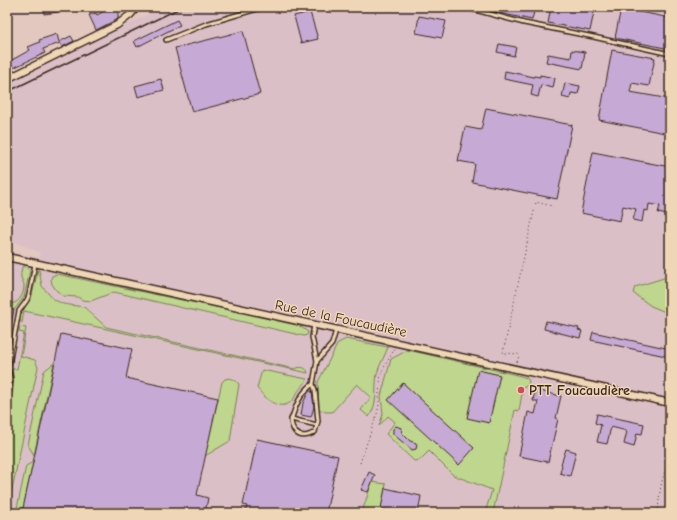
<svg xmlns="http://www.w3.org/2000/svg" width="677" height="520" font-family="'Comic Neue',sans-serif">
  <rect width="100%" height="100%" fill="#e3c8c0"/>
  <filter id="ink" filterUnits="userSpaceOnUse"><feTurbulence type="fractalNoise" baseFrequency=".025" numOctaves="2"/><feDisplacementMap in="SourceGraphic" scale="8" xChannelSelector="R" yChannelSelector="G"/><feConvolveMatrix kernelMatrix="1 2 1 2 8 2 1 2 1" color-interpolation-filters="sRGB"/></filter>
  <g filter="url(#ink)">
    <path fill="#dbbfc7" d="M163,7H670V513H7V251L40,258L39,252L7,239V83Z"/>
    <g fill="#bed68d" stroke="#7c8056">
      <path d="M24,266L30,270L24,297L14,310L7,309V304C18,305 24,296 24,285C24,282 21,280 21,277C20,274 22,270 22,267Z"/>
      <path d="M38,270H39L42,286L53,299L63,304L84,307L106,327L295,369C300,366 307,367 308,373L24,311L22,323L20,321V316L32,295Z"/>
      <path d="M57,274L297,324L308,332L307,335L304,336L114,292L91,301L82,300L78,297L63,296L56,290L52,284L51,279L52,276Z"/>
      <path d="M670,276V314L651,306L633,293L635,287Z"/>
      <path d="M20,327L26,328L21,356L35,360L38,367L7,513V407C14,391 15,386 12,369H17L24,333L19,332Z"/>
      <path d="M346,339L388,347C385,356 379,365 377,374C374,391 379,401 369,417L361,410L371,397L357,384L332,412H326L319,409L318,382L338,343Z"/>
      <path d="M408,350L521,376L527,378L529,381L528,385L523,388L519,411L515,410L493,513H485L492,490L453,475L429,451L420,460L414,461L386,434L395,422L388,416L379,426L383,414L381,396L391,359Z"/>
      <path d="M54,363L34,455L28,445L44,371Z"/>
      <path d="M262,370L307,379C305,384 302,386 300,389C296,393 295,399 291,402C278,412 264,397 257,388Z"/>
      <path d="M230,378L235,380L239,384L230,441L205,456L222,382L225,379Z"/>
      <path d="M33,462L22,513H16L26,466Z"/>
      <path d="M372,482L386,484L381,509L400,513H377L365,509L364,512H362Z"/>
    </g>
    <g fill="#c7a9d6" stroke="#3b2a1e">
      <path d="M44,7H58V12L44,14Z"/>
      <path d="M113,7H118V19L96,30L89,15L96,13L97,15L106,10H109L113,8Z"/>
      <path d="M491,7H535L532,20L490,11Z"/>
      <path d="M551,7H595L590,31L548,23Z"/>
      <path d="M621,8L670,18V49L615,38Z"/>
      <path d="M310,12L318,39L301,43L294,16Z"/>
      <path d="M419,16L446,21L442,38L416,33Z"/>
      <path d="M177,20L180,25L137,47L134,41Z"/>
      <path d="M243,31L260,94L192,112L175,48Z"/>
      <path d="M57,34L59,42L71,36L74,41L62,47L60,43L43,49L45,53L11,69L12,72L7,74V54L10,61L30,50L28,47L40,42L39,40Z"/>
      <path d="M499,44L516,47L514,56L497,52Z"/>
      <path d="M572,50L585,52L582,69L546,62L548,54L571,58Z"/>
      <path d="M612,50L655,58L649,86L632,83L630,92L670,99V134L599,120Z"/>
      <path d="M505,71L534,77V76L540,77V75L555,78L553,88L541,85L538,97L531,95L533,85L504,79Z"/>
      <path d="M161,79L164,90L138,97L135,86Z"/>
      <path d="M565,83L580,86L578,94L571,93L570,99L562,97Z"/>
      <path d="M486,108L572,125L557,199L472,182L475,164L458,161L465,127L481,130Z"/>
      <path d="M593,152L670,167V208H669L667,215L658,213L660,206L649,204L648,211L644,210L642,222L633,220L636,209L623,206L620,221L581,213Z"/>
      <path d="M9,309L14,310L9,334L7,333V314Z"/>
      <path d="M546,321L579,328L578,330L582,331L580,338L544,329Z"/>
      <path d="M593,332L670,349V357L591,340Z"/>
      <path d="M61,334L132,349L126,378L218,398L197,495L208,498L205,513H22Z"/>
      <path d="M478,370L500,375L489,423L467,418Z"/>
      <path d="M403,383L474,448L459,465L388,400Z"/>
      <path d="M535,390L561,396L556,418L558,419L548,462L519,456L528,412L535,414L538,401H533Z"/>
      <path d="M309,391H312L314,407L311,417L301,415L303,403Z"/>
      <path d="M597,414L644,424L642,434L637,433L634,447L624,444L627,431L611,427L607,444L597,442L601,425L595,423Z"/>
      <path d="M396,426L401,428L402,433L410,441L416,443L417,445L416,449L412,450L393,434V429Z"/>
      <path d="M257,439L338,456L326,513H245L247,506L243,505Z"/>
      <path d="M566,449L576,452L570,476L560,473L562,465L561,464Z"/>
      <path d="M369,472L375,475L368,492L361,490Z"/>
      <path d="M385,488L421,496L418,513H400L381,509Z"/>
    </g>
    <g fill="none" stroke-linecap="round" stroke-linejoin="round">
      <g stroke="#3b2a1e" stroke-width="6">
        <g id="service">
          <path d="M464,7L524,23L589,36L670,54"/>
          <path d="M166,40L206,24L264,7"/>
          <path d="M317,361L332,344L336,330"/>
          <path d="M313,384C300,393 295,407 291,421C293,435 302,440 315,432L318,421L315,390L313,384L317,361L312,337L314,325"/>
          <path d="M7,398L11,380L8,369L19,311L27,300L29,295L35,264"/>
          <path d="M291,419L317,425"/>
        </g>
      </g>
      <g stroke="#3b2a1e" stroke-width="9">
        <g id="minor">
          <path d="M7,79L117,25L130,15L137,7"/>
          <path d="M7,257L670,403"/>
        </g>
      </g>
      <g stroke="#3b2a1e" stroke-width="1" stroke-dasharray="1 3" stroke-linecap="butt">
        <path d="M517,362L519,356L518,354L503,353L536,202L552,206"/>
        <path d="M360,463L377,414L379,405V394L381,373L395,348"/>
        <path d="M658,513C659,494 661,477 670,460"/>
      </g>
      <use href="#service" stroke="#efd6b6" stroke-width="3"/>
      <use href="#minor" stroke="#efd6b6" stroke-width="6"/>
      <path stroke="#3b2a1e" stroke-width="1.5" d="M7,92L182,7"/>
    </g>
  </g>
  <circle fill="#d1495b" stroke="#efd6b6" stroke-width="1.5" cx="521" cy="390" r="4"/>
  <g text-anchor="middle" stroke-width="3" stroke-linejoin="round" paint-order="stroke">
    <g font-size="14" fill="#3b2a1e" stroke="#efd6b6">
      <text transform="translate(341 318) rotate(12)" y="5">Rue de la Foucaudière</text>
    </g>
    <g font-size="14" font-weight="bold" fill="#3b2a1e" stroke="#efd6b6" text-anchor="start">
      <text x="529" y="395">PTT Foucaudière</text>
    </g>
  </g>
  <rect width="677" height="520" fill="none" stroke="#efd6b6" stroke-width="24"/>
  <rect x="12" y="12" width="653" height="496" fill="none" stroke="#3b2a1e" stroke-width="1.5" filter="url(#ink)"/>
</svg>
